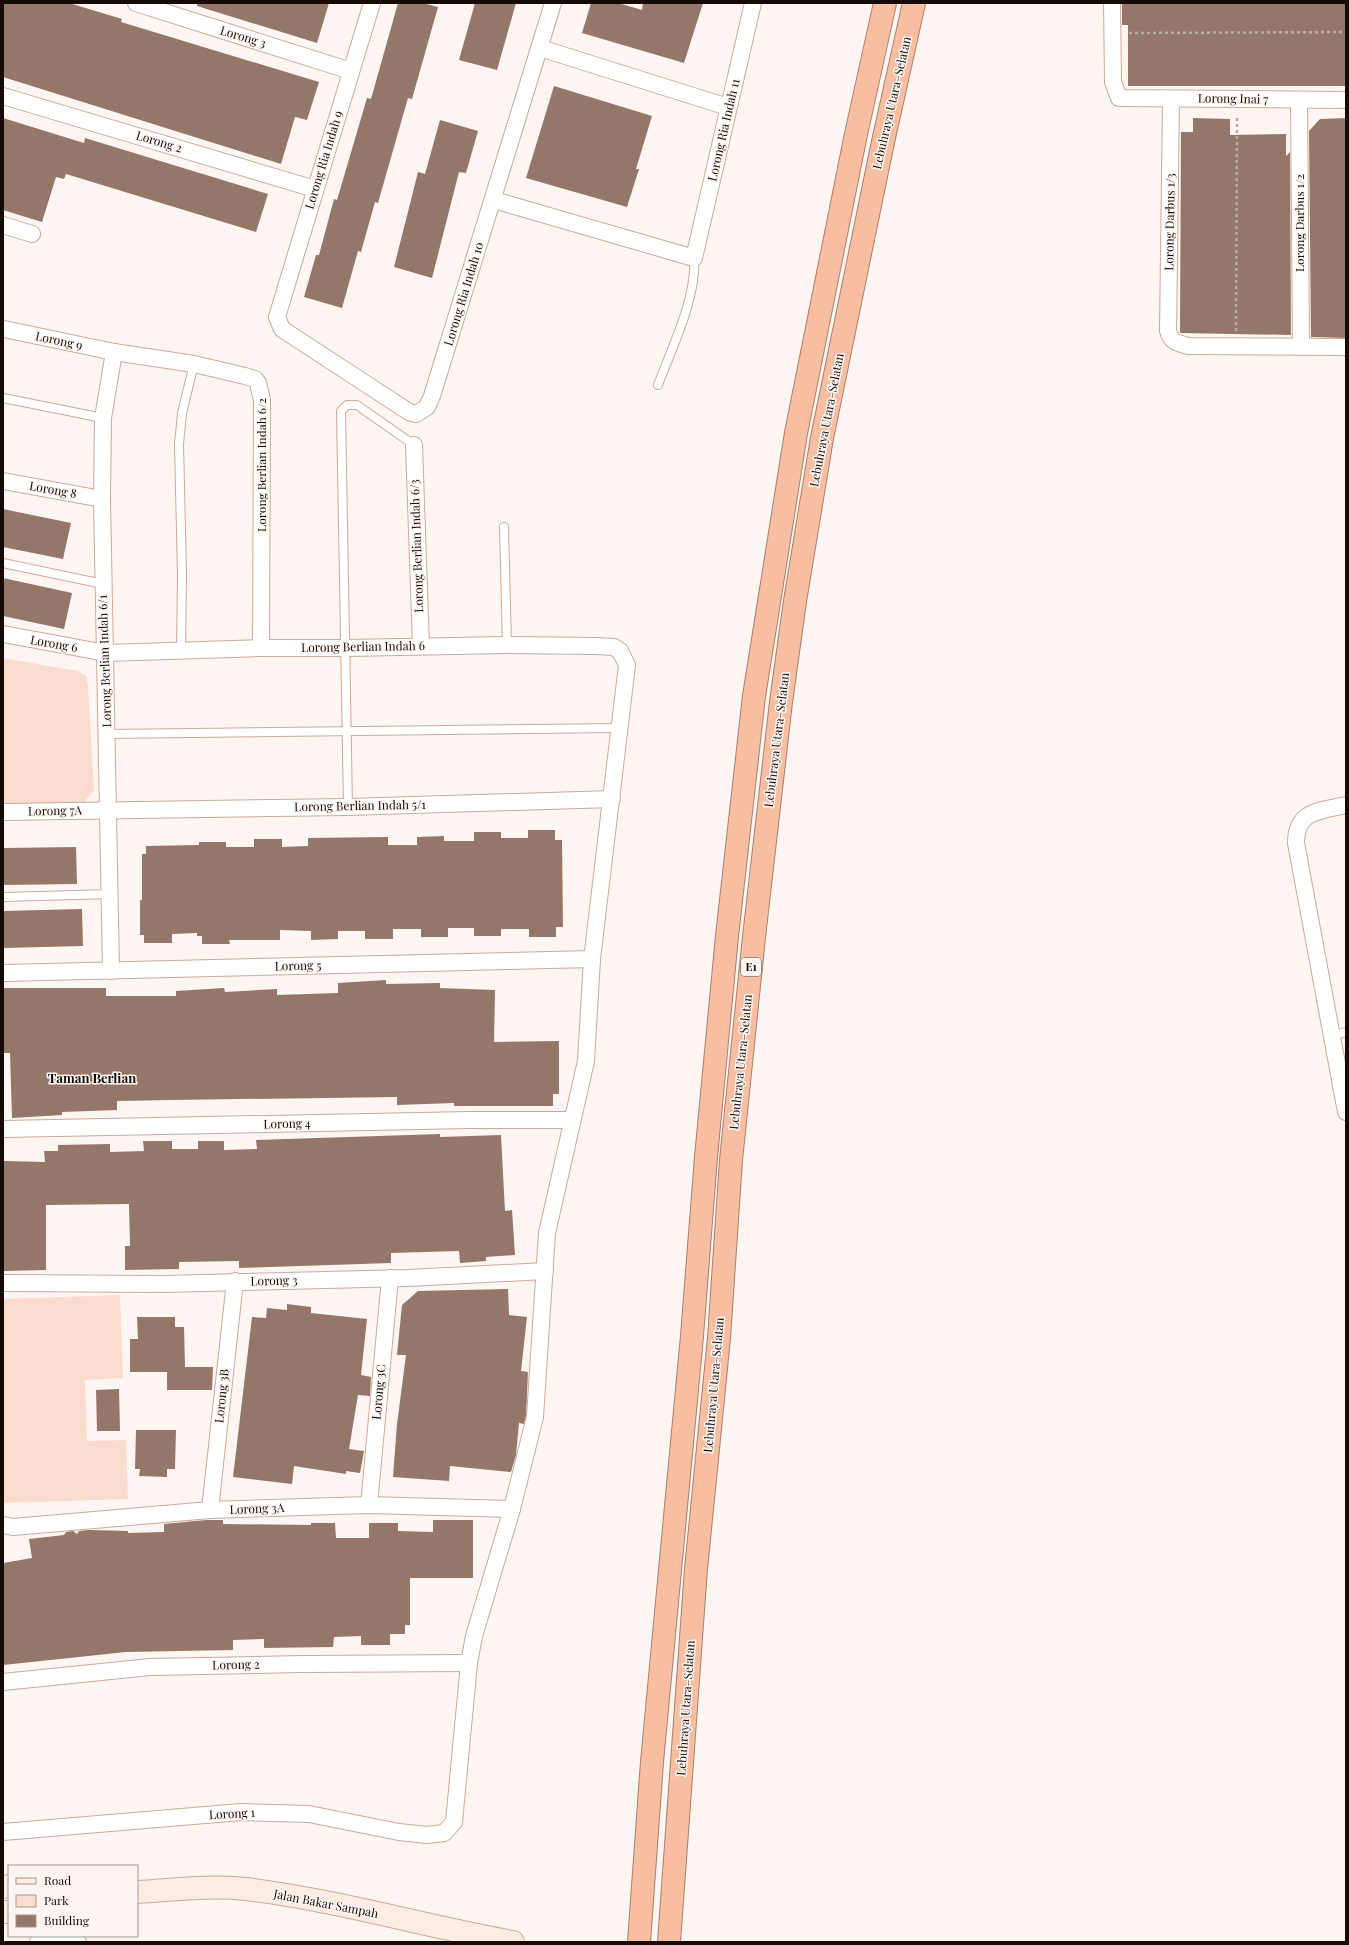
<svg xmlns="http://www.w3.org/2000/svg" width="1349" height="1945" font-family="'Playfair Display',serif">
  <rect width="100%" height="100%" fill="#fdf5f1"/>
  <g fill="#fadcce">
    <path d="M3,658L78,671L86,676L88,686L94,790L80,808L3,809Z"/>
    <path d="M120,1295L123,1378L85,1380L87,1441L126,1440L128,1499L3,1503V1299Z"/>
  </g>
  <g fill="#957769">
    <path d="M3,3H69L122,19L121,22L319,82L307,120L295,117L281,164L3,77Z"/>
    <path d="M197,3H329L317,43L197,6Z"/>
    <path d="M398,3H422L438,7L412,99L408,98L378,203L375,202L361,252L358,251L342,308L304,297L316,255H319L334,199L337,200L367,98L371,99Z"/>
    <path d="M475,3H516L497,70L459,60Z"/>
    <path d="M591,3H618L642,10L643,3H703L684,63L582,33Z"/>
    <path d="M1122,3H1346V86H1128V25H1122Z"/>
    <path d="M554,86L652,116L636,169H639L627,207L526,178Z"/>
    <path d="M3,118L84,143L85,138L268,194L256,232L66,174L64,179L56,177L42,222L3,210Z"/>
    <path d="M1193,118L1230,119V135L1286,134V156L1290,152L1291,335L1180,333L1181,132H1193Z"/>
    <path d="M1346,118V338L1311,337L1309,131L1320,119Z"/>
    <path d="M440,120L478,131L466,173L459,172L432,278L394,267L418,172L425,174Z"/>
    <path d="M3,509L71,523L63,559L3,547Z"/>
    <path d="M3,578L72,593L64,629L3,616Z"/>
    <path d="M528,830H555V840H562L563,927H556V937H529V929H501V936H474V928H448V937H421V929H393V939H365V931H338V939L311,940V931L280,930V940H229L230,944H202V936H197V933L172,934V943H144V935H140V900H142V854H146V846L199,845V842H226V847H254V839H282V847L308,846V838L388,837V845H417V837L444,836V841H474V832H501V838H528Z"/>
    <path d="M76,847L77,884L3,885V848Z"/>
    <path d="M82,909L83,946L3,948V911Z"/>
    <path d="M386,980V984L440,983V988L495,990L494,1042L559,1041V1094H553V1106H454V1103L397,1105V1097L171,1100L117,1101V1110L62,1112V1115L12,1118L10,1053H3V988H106V996H176V991L224,988L225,992L277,989V995L338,993V983Z"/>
    <path d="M440,1134V1137L501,1135L505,1211L512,1210L515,1255L486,1257V1261L460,1263L459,1251L391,1253V1263L239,1268V1261L179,1262V1269L125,1270V1246H130L129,1204L46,1205V1270L3,1271V1161L45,1162L44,1151H58V1145L110,1144V1152L144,1151L143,1141H172V1149H198V1141H224V1150L257,1149L256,1140Z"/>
    <path d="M508,1289L509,1315L527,1317L521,1371L528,1372L526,1416L524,1424L519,1423L516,1455L511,1472L450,1466L449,1481L393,1477L397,1424L406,1355H397L402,1305L418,1291Z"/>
    <path d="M287,1304L311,1307V1313L367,1319L361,1375L371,1377L370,1396L358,1395L349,1449L364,1451L360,1473L346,1471V1474L294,1466L292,1484L233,1477L252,1317L266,1318L267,1308L287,1310Z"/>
    <path d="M137,1317H175V1327H184L185,1367H213L212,1390H167V1372H130V1339H138Z"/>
    <path d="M119,1389L120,1431H97L96,1390Z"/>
    <path d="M136,1430H176L175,1469H167V1477L139,1476L140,1469H135Z"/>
    <path d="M206,1520H223V1524L311,1525V1523H335L336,1538H369V1523H398V1531L433,1532V1520H473V1578H410V1625H405V1634H390V1645H361V1636L334,1637L333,1647L264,1648V1639L233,1640V1650L126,1652L3,1665V1563L32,1558L29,1539L64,1535L66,1532L73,1531L77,1534L79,1531L89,1530L128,1531V1533L164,1532V1524Z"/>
  </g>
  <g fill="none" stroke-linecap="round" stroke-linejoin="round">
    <g stroke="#cda998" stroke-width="10">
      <g id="lane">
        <path d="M658,385C672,347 697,298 694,258"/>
        <path d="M3,398L103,418"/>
        <path d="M504,527L507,645"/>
        <path d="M3,563L103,584"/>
        <path d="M181,651L182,575L179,444L182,413L194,364"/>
        <path d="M107,734L621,728"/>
        <path d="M348,807L341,411L347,405H357L414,445"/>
        <path d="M3,897L111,894"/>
        <path d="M1333,1035L1346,1032"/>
      </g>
    </g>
    <g stroke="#cda998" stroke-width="18">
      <g id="street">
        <path d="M136,3L351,71"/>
        <path d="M372,3L277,317L282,329L409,412L416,414L427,407L432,396L553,3"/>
        <path d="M1112,3L1113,82L1119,98L1346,100"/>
        <path d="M540,48L728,107"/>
        <path d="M3,96L315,189"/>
        <path d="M1171,99L1168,331C1171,342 1177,343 1188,346L1346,347"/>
        <path d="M1299,100L1301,346"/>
        <path d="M494,200L694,258L753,3"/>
        <path d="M3,225L32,234"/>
        <path d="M4,329L114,352L194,364L245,376L255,379L258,383L262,400L261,648"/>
        <path d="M414,445L421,646"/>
        <path d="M3,481L102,499"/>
        <path d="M3,634L106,653L261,648H347L507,645L595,646L614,647L620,651L627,665L592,959L586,1061L547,1233L535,1417L512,1509L474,1636L469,1663L454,1822L444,1833L427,1835L399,1832L309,1814L241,1812L3,1832"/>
        <path d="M1346,805C1320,811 1296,810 1296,843L1346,1112"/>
        <path d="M3,812L348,807L612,799"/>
        <path d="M111,971L102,499L103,418L114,352"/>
        <path d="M3,973L592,959"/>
        <path d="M3,1129L470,1120H572"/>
        <path d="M3,1283L162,1284L408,1278L545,1271"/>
        <path d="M369,1505L390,1278"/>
        <path d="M210,1510L235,1281"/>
        <path d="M3,1525L13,1527L210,1510L369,1505L512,1509"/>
        <path d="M3,1682L150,1667L304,1664L469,1663"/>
        <path d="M38,1942L60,1941L78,1942"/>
      </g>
    </g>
    <g stroke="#cda998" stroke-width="24">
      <g id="secondary">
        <path d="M3,1887L9,1886"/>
        <path d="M137,1892C173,1890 210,1885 246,1889C336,1900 424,1926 513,1942"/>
        <path d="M3,1912H9"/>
      </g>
    </g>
    <g stroke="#a97f6b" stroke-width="24">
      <g id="highway">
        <path d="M639,1942L652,1762L692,1336L706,1157L727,936L754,696L796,433L856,134L885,3"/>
        <path d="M669,1942L696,1569L719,1338L731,1160L754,937L781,702L795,601L822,438L883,142L914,3"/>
      </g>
    </g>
    <g stroke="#b5aca7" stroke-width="2.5" stroke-dasharray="3 3" stroke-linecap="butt">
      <path d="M1129,33L1346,32"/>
      <path d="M1236,331L1237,116"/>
    </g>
    <use href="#lane" stroke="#fff" stroke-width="8"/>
    <use href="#street" stroke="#fff" stroke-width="16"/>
    <use href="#secondary" stroke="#fdece3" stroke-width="22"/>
    <use href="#highway" stroke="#f8bea2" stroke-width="22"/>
  </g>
  <g text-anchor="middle" stroke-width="3" stroke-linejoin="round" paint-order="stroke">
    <rect fill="#fdf5f1" stroke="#5b504c" stroke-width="1" x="741" y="958" width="20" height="18" rx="3"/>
    <g font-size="11" font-weight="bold" fill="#160a05">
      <text x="751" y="971">E1</text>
    </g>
    <g font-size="12" fill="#160a05" stroke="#fdf5f1">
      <text transform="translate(243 37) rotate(17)" y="4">Lorong 3</text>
      <text transform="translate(1233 99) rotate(1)" y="4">Lorong Inai 7</text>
      <text transform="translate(892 103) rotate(-77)" y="4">Lebuhraya Utara–Selatan</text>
      <text transform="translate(724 130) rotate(-77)" y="4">Lorong Ria Indah 11</text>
      <text transform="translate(159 142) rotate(17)" y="4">Lorong 2</text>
      <text transform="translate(324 160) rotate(-73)" y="4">Lorong Ria Indah 9</text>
      <text transform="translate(1170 222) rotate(-89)" y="4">Lorong Darbus 1/3</text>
      <text transform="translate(1300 223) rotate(-90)" y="4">Lorong Darbus 1/2</text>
      <text transform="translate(464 294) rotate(-73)" y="4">Lorong Ria Indah 10</text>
      <text transform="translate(59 341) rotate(12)" y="4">Lorong 9</text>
      <text transform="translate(827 420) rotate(-79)" y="4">Lebuhraya Utara–Selatan</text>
      <text transform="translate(262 465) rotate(-90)" y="4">Lorong Berlian Indah 6/2</text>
      <text transform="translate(53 490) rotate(10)" y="4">Lorong 8</text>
      <text transform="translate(417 546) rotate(-92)" y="4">Lorong Berlian Indah 6/3</text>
      <text transform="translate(54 644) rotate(10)" y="4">Lorong 6</text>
      <text transform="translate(363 647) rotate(-1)" y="4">Lorong Berlian Indah 6</text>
      <text transform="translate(105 661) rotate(-92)" y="4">Lorong Berlian Indah 6/1</text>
      <text transform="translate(777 740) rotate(-83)" y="4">Lebuhraya Utara–Selatan</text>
      <text transform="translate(360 806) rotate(-1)" y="4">Lorong Berlian Indah 5/1</text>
      <text transform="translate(55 811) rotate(-1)" y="4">Lorong 7A</text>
      <text transform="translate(298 966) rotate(-1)" y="4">Lorong 5</text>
      <text transform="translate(741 1062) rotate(-84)" y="4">Lebuhraya Utara–Selatan</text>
      <text transform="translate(287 1124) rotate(-1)" y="4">Lorong 4</text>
      <text transform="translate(274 1281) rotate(-1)" y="4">Lorong 3</text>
      <text transform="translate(714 1385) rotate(-85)" y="4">Lebuhraya Utara–Selatan</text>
      <text transform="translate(379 1392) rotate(-85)" y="4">Lorong 3C</text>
      <text transform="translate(222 1396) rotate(-84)" y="4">Lorong 3B</text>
      <text transform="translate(257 1509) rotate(-2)" y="4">Lorong 3A</text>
      <text transform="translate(236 1665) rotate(-1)" y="4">Lorong 2</text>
      <text transform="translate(686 1708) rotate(-86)" y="4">Lebuhraya Utara–Selatan</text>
      <text transform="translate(232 1814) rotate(-3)" y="4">Lorong 1</text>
      <text transform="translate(326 1904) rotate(11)" y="4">Jalan Bakar Sampah</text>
    </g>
    <g font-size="13" font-weight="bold" fill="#160a05" stroke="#fdf5f1">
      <text x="92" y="1083">Taman Berlian</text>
    </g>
  </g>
  <rect width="1349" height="1945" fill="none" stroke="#160a05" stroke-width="8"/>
  <rect x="8" y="1865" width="130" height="72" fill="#fdf5f1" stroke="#a19793"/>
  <rect x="16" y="1878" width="20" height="6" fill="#fdece3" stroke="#a19793"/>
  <text x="44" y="1885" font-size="12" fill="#160a05">Road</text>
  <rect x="16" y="1895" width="20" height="12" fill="#fadcce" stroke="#a19793"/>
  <text x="44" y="1905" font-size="12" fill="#160a05">Park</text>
  <rect x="16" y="1915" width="20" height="12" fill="#957769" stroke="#a19793"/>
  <text x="44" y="1925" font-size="12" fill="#160a05">Building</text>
</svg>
